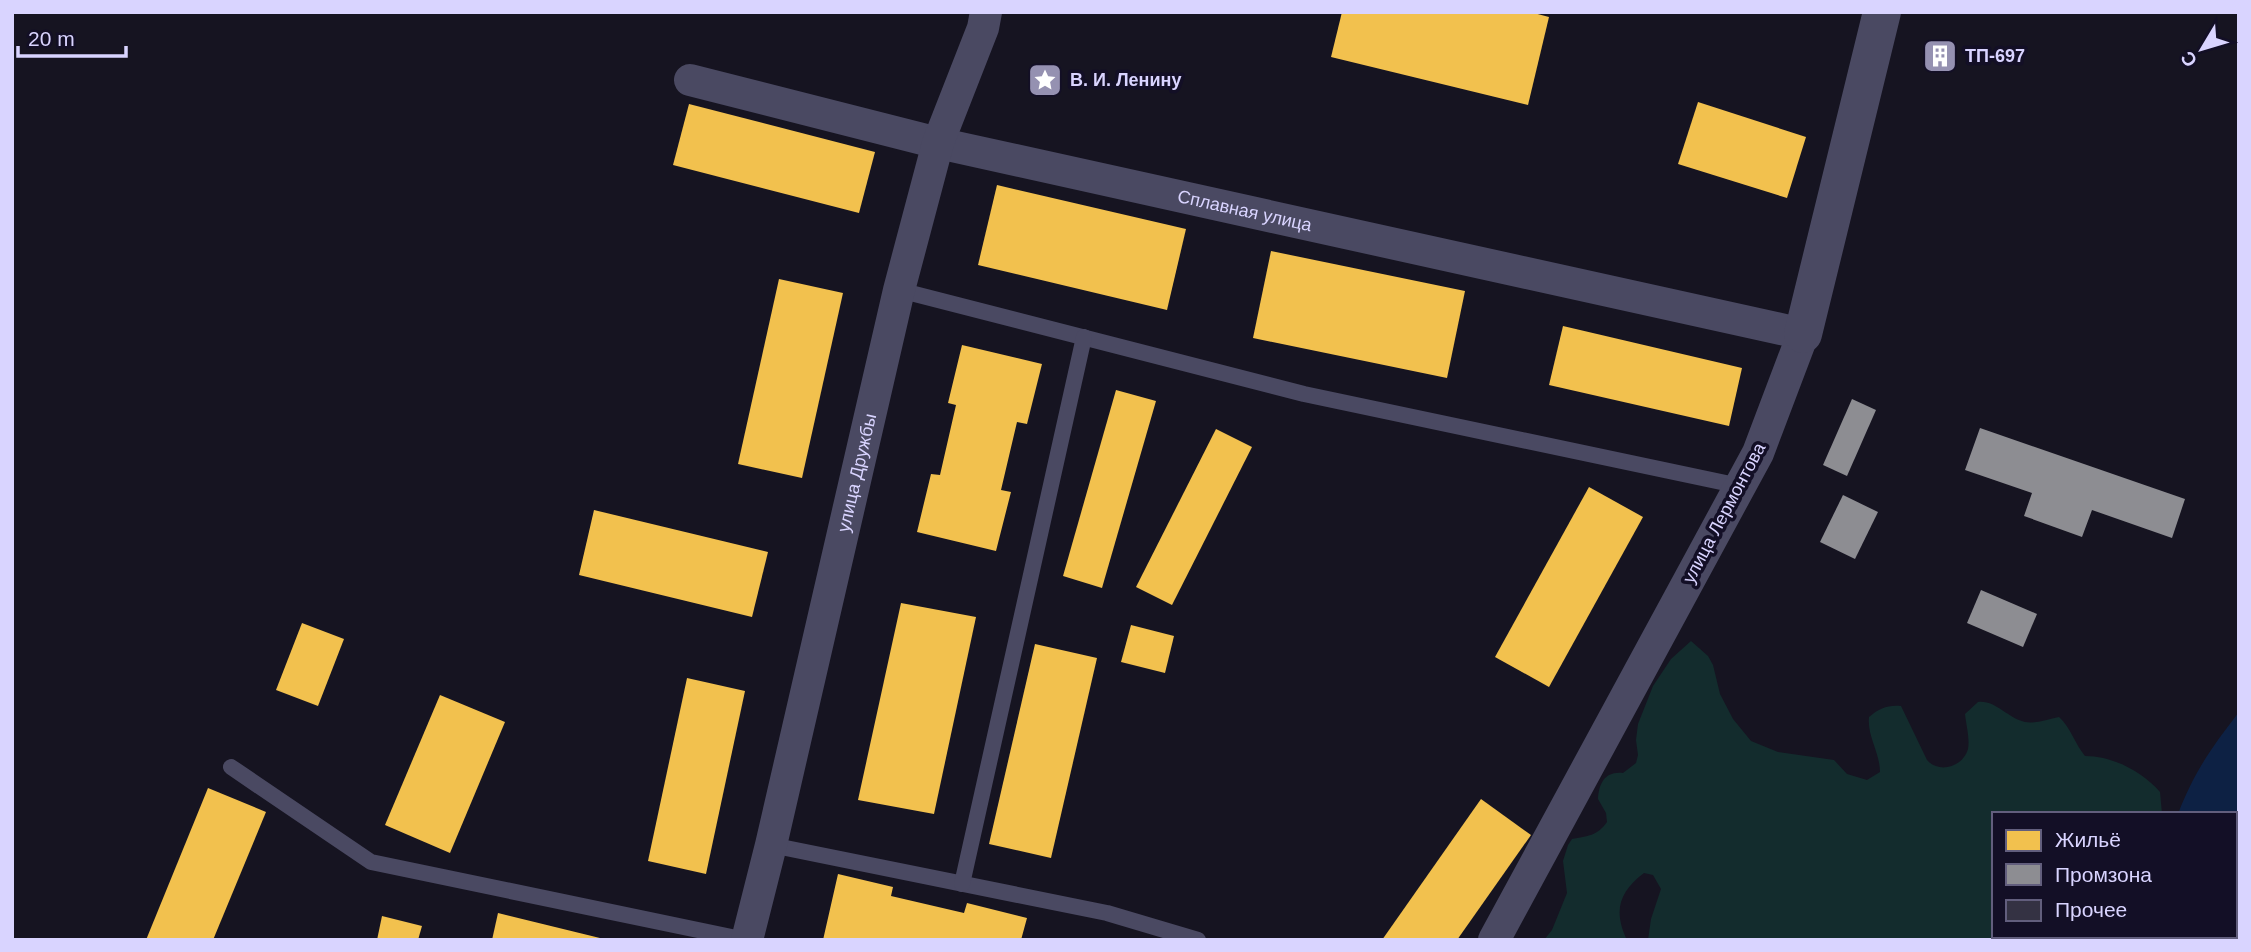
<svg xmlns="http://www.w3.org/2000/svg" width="2251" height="952" font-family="Helvetica,sans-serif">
  <rect width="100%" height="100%" fill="#161421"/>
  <path fill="#132c2d" d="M1691,641L1708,656L1713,665L1720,694L1733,719L1751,741L1778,752L1834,760L1847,774L1867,780L1880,772C1880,753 1867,736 1869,717C1880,708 1887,705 1901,706L1927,760C1939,774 1963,767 1968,749C1970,739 1966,724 1965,714L1978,702C1996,700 2007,718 2025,722C2036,724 2048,719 2059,717C2071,728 2075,744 2085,756C2113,756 2143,772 2160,792L2162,814H1994V936H2120L2118,940H1648L1651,919L1661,889L1653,875L1644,873C1619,892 1613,911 1627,940H1544L1552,930L1567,893L1563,861L1568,845L1572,839C1588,836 1597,836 1607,822L1606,813L1598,799C1599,783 1605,771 1623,773L1636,763L1638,755L1636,740L1638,724L1653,686L1671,659Z"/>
  <path fill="#0d2144" d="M2239,712V940H2118L2120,936H2235V814H2178C2194,772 2212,747 2239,712Z"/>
  <g fill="#f2c14e">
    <path d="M1342,12H1530L1549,17L1528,105L1331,57Z"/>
    <path d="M1698,102L1806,137L1787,198L1678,164Z"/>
    <path d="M689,104L875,152L859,213L673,165Z"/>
    <path d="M997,185L1186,229L1167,310L978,265Z"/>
    <path d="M1271,251L1465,291L1447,378L1253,338Z"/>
    <path d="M779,279L843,293L802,478L738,464Z"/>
    <path d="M1563,326L1742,368L1729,426L1549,385Z"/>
    <path d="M962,345L1042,364L1027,424L1017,422L1001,490L1011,492L996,551L917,532L931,474L940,475L956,405L948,403Z"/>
    <path d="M1116,390L1156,401L1102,588L1063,576Z"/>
    <path d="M1216,429L1252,447L1172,605L1136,587Z"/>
    <path d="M1589,487L1643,517L1549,687L1495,657Z"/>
    <path d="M594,510L768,552L752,617L579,575Z"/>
    <path d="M901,603L976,617L934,814L858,800Z"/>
    <path d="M302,623L344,639L318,706L276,690Z"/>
    <path d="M1131,625L1174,636L1165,673L1121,662Z"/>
    <path d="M1035,644L1097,658L1051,858L989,844Z"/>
    <path d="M687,678L745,691L706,874L648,861Z"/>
    <path d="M440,695L505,722L450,853L385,825Z"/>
    <path d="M208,788L266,812L213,940H146Z"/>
    <path d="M1481,799L1531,835L1457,940H1382Z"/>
    <path d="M838,874L893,887L891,896L964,913L967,903L1027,918L1021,940H823Z"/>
    <path d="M498,913L604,939L603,940H492Z"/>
    <path d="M382,916L422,926L418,940H377Z"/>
  </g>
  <g fill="#8d8d92">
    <path d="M1852,399L1876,410L1847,476L1823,465Z"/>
    <path d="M1980,428L2185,499L2172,538L2092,510L2082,537L2024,516L2032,493L1965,470Z"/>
    <path d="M1843,495L1878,512L1855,559L1820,542Z"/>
    <path d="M1981,590L2037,614L2023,647L1967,623Z"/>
  </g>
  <path fill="#343243" d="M1934,45L1951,50L1946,67L1929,62Z"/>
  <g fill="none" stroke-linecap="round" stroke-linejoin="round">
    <g stroke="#4a4962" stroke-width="16">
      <path d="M899,290L1304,394L1740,486"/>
      <path d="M231,767L371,862L746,940"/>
      <path d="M771,845L1107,913L1198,940"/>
      <path d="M962,884L1084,337"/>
    </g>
    <g stroke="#4a4962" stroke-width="32">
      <path id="s1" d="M690,80L938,143L1803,334L1758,453L1494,940"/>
      <path id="s2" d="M747,940L771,845L899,290L938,143L983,28L986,12"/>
    </g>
    <path stroke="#4a4962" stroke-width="38" d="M1803,334L1882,12"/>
  </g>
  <defs>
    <g id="building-square" transform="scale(1.75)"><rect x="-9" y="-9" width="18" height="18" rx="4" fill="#9591b1" stroke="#130f26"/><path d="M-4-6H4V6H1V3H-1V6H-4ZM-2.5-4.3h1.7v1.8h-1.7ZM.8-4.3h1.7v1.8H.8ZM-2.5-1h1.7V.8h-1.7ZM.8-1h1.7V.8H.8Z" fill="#fff"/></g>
    <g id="sight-square" transform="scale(1.75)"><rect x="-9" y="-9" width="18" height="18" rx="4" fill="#9591b1" stroke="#130f26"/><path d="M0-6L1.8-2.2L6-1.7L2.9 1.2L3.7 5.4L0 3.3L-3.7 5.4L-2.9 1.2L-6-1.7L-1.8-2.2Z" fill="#fff"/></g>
  </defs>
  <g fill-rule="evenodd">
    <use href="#building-square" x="1940" y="56"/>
    <use href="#sight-square" x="1045" y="80"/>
  </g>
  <g text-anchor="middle" stroke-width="7" stroke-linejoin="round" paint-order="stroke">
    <g font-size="18" font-weight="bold" fill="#d9d4ff" stroke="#130f26" text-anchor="start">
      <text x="1965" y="62">ТП-697</text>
      <text x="1070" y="86">В. И. Ленину</text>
    </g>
    <g font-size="18" fill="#d9d4ff" stroke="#130f26">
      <text dy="6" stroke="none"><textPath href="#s1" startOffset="570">Сплавная улица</textPath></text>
      <text dy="6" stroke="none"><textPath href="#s2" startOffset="480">улица Дружбы</textPath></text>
      <text transform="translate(1724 513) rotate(-62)" y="6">улица Лермонтова</text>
    </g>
  </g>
  <rect width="2251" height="952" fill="none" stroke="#d9d4ff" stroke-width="28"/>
  <rect x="1992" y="812" width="245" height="126" fill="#130f26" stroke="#625e7d" stroke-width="2"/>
  <rect x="2006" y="830" width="35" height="21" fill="#f2c14e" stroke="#625e7d" stroke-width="2"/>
  <text x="2055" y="847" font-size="21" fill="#d9d4ff">Жильё</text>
  <rect x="2006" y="864" width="35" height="21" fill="#8d8d92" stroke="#625e7d" stroke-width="2"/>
  <text x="2055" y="882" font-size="21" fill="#d9d4ff">Промзона</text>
  <rect x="2006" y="900" width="35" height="21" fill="#343243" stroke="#625e7d" stroke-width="2"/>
  <text x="2055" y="917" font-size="21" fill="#d9d4ff">Прочее</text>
  <g transform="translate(2202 49) rotate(232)" stroke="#130f26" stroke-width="5" paint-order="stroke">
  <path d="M0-5L12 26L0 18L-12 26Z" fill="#d9d4ff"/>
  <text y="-10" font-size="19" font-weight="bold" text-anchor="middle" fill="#d9d4ff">С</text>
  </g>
  <path d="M18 46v10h108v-10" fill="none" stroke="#d9d4ff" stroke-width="3.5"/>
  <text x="28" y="46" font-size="21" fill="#d9d4ff" stroke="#130f26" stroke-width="5" paint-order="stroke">20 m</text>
</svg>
